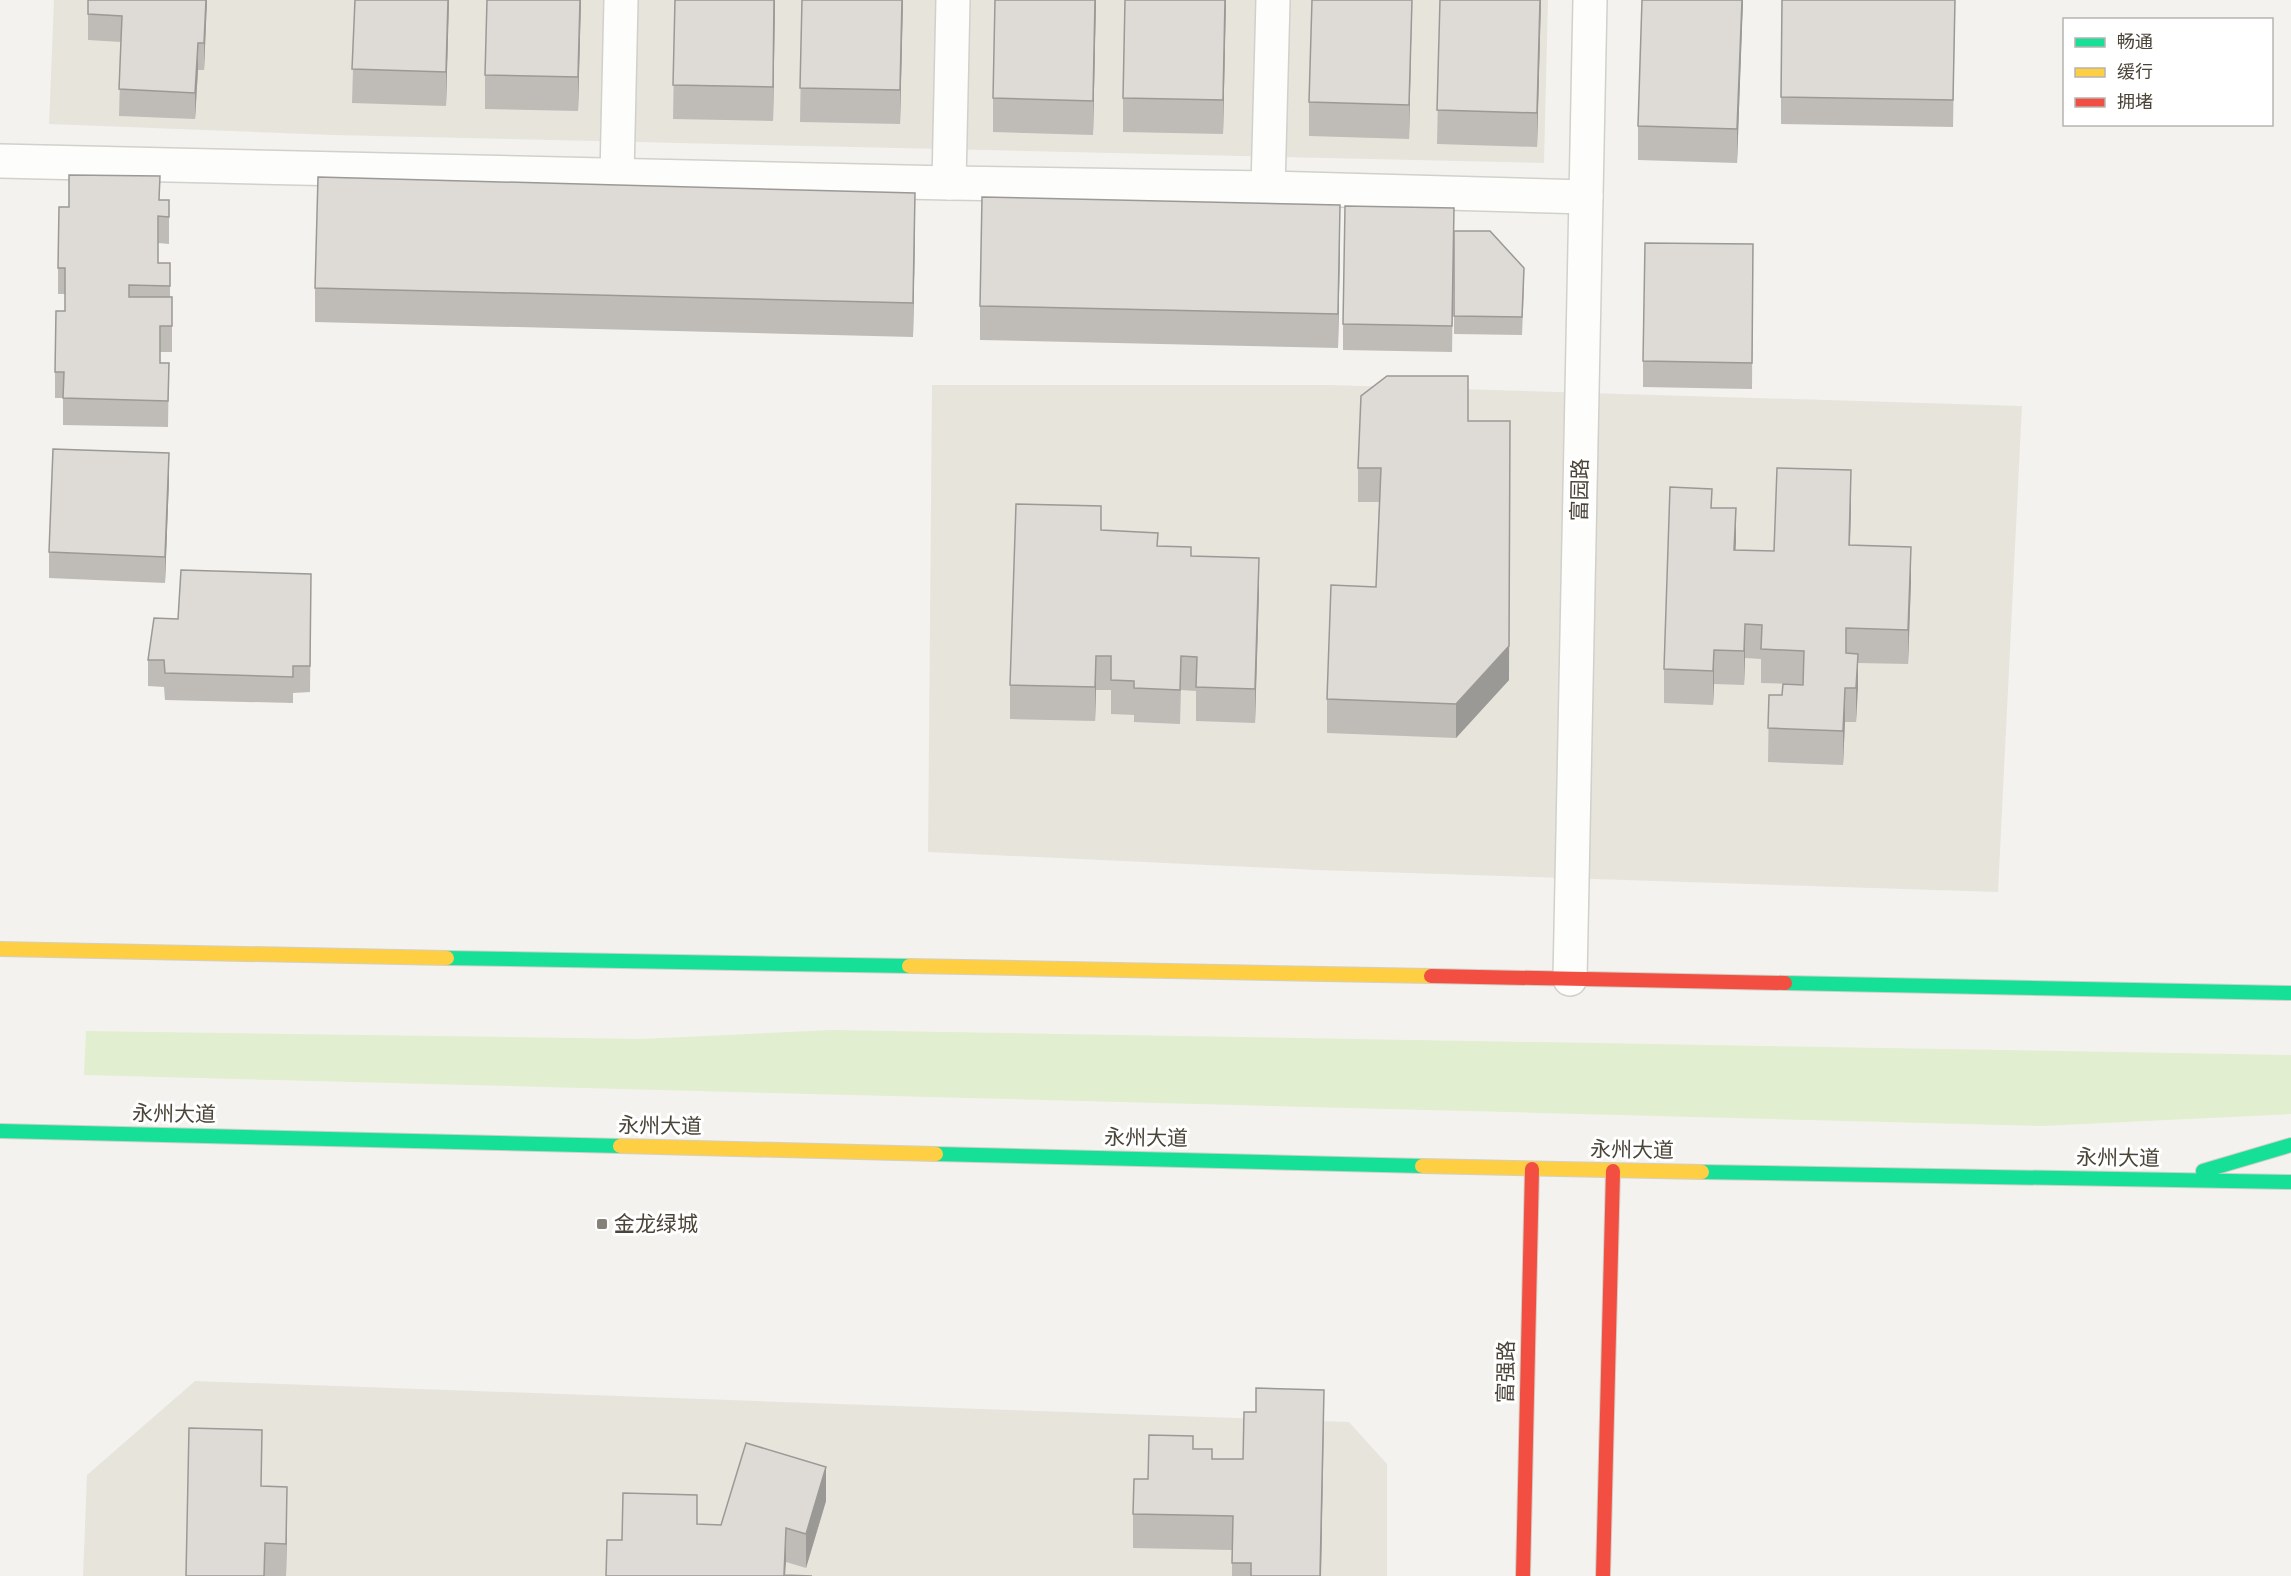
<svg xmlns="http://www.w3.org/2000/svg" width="2291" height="1576" font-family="Inter,'Noto Sans SC',sans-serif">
  <rect width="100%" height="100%" fill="#f4f2ee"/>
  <g fill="#e7e4dc">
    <path d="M54,0H1548L1544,163L332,135L49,124Z"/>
    <path d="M932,385H1330L2022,406L1998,892L1317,870L928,852Z"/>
    <path d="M195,1381L1349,1422L1387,1464V1576H83L87,1475Z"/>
  </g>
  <path fill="#e1eecf" d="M832,1030L2291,1055V1114L2041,1126L84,1075L86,1031L642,1039Z"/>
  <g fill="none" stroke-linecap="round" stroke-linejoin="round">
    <g stroke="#d2d0cb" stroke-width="36">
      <g id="street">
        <path d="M0,161L949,183L1268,188L1586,197"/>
        <path d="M617,175L621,0"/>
        <path d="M949,183L953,0"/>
        <path d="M1268,188L1273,0"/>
        <path d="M1570,979L1590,0"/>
      </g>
    </g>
    <g stroke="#d3cfc5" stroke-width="16">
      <g id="fast">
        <path d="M447,958L909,966"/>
        <path d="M1785,983L2291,993"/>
        <path d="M0,1131L620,1146"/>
        <path d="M936,1154L1422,1166"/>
        <path d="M2203,1171L2291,1145"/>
        <path d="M1702,1172L2291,1182"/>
      </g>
    </g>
    <g stroke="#d3cfc5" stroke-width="16">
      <g id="slow">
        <path d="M0,949L447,958"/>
        <path d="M909,966L1431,976"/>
        <path d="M620,1146L936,1154"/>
        <path d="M1422,1166L1702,1172"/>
      </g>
    </g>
    <g stroke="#d3cfc5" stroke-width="16">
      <g id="jam">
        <path d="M1431,976L1785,983"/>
        <path d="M1523,1576L1532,1169"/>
        <path d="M1603,1576L1613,1171"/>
      </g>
    </g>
    <use href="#street" stroke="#fdfdfc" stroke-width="33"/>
    <use href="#fast" stroke="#16e098" stroke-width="14"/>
    <use href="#slow" stroke="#ffcf43" stroke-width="14"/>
    <use href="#jam" stroke="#f24e42" stroke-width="14"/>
  </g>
  <g fill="#bfbcb8">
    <path d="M88,0H207L204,70H198L195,119L119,116L121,42L88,40Z"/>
    <path d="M355,0H449L446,106L352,103Z"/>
    <path d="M581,0L578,111L485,109V75Z"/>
    <path d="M675,0H775L773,121L673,119Z"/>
    <path d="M802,0H903L900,124L800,122Z"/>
    <path d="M1096,0L1093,135L993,132V98Z"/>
    <path d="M1226,0L1223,134L1123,132V98Z"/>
    <path d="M1412,0L1409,139L1309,136V102Z"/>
    <path d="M1440,0H1541L1537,147L1437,144Z"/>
    <path d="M1743,0L1737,163L1638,160V126Z"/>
    <path d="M1955,0L1953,127L1781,124V97Z"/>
    <path d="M169,200V244L158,243V263H170V297H172V352H160V363H169L168,427L63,425V398H55V372L65,311V294H58V268L69,207Z"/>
    <path d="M915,227L913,337L315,322V288Z"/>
    <path d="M1454,231L1524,286L1522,335L1454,334Z"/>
    <path d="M1454,235L1452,352L1343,350V324Z"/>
    <path d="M1340,239L1338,348L980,340V306Z"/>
    <path d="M1753,244L1752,389L1643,387V361Z"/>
    <path d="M1468,421L1509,680L1456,738L1327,733V699L1376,587L1379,502H1358V468Z"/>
    <path d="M169,480L165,583L49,578V552Z"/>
    <path d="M1851,504L1850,545L1911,581L1908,664L1858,663L1856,722H1845L1843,765L1768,762L1769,695H1782L1793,684L1761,683V659L1745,658L1744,685L1714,684L1713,705L1664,703V669L1712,508L1735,550L1774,551Z"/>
    <path d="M1101,530L1191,556L1259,592L1255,723L1196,721V691L1181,690L1180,724L1134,722V715L1111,714V690H1096L1095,721L1010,719V685Z"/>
    <path d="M311,601L310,692L293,693V703L165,700L164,687L148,686V660L178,619Z"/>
    <path d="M1324,1424L1321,1576H1232V1550L1133,1548V1514L1148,1479L1193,1449L1212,1459H1243Z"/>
    <path d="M262,1486L287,1521L286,1576H186Z"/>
    <path d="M826,1501L806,1568L786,1562L606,1576L622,1540L697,1524L721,1525Z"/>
  </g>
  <g fill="#9b9996">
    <path d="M206,0H207L204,70V43Z"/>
    <path d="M448,0H449L446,106V72Z"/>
    <path d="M580,0H581L578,111V77Z"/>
    <path d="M774,0H775L773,121V87Z"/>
    <path d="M902,0H903L900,124V90Z"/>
    <path d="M1095,0H1096L1093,135V101Z"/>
    <path d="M1225,0H1226L1223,134V100Z"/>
    <path d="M1412,0L1409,139V105Z"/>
    <path d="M1540,0H1541L1537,147V113Z"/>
    <path d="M1742,0H1743L1737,163V129Z"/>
    <path d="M198,43V70L195,119V93Z"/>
    <path d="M915,193V227L913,337V303Z"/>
    <path d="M1340,205V239L1338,348V314Z"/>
    <path d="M1510,421L1509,680L1456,738V704Z"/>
    <path d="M169,453V480L165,583V557Z"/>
    <path d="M1851,470V504L1849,579V545Z"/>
    <path d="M1736,508V542L1734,584V550Z"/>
    <path d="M1911,547V581L1908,664V630Z"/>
    <path d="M1259,558V592L1255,723V689Z"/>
    <path d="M1745,624V658L1744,685V651Z"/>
    <path d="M1714,650V684L1713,705V671Z"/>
    <path d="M1858,654V688L1856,722V688Z"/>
    <path d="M1096,656V690L1095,721V687Z"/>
    <path d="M1845,688V722L1843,765V731Z"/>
    <path d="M1324,1390L1321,1576H1320Z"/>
    <path d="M826,1467V1501L806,1568V1534Z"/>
    <path d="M287,1487V1521L286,1576V1544Z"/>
    <path d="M786,1528V1562L785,1576H784Z"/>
  </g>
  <g fill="#dedbd6" stroke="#9b9996" stroke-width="1.5">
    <path d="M88,0H206L204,43H198L195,93L119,89L122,16L88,14Z"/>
    <path d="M355,0H448L446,72L352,69Z"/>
    <path d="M487,0H580L578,77L485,75Z"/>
    <path d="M675,0H774L773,87L673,85Z"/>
    <path d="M802,0H902L900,90L800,88Z"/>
    <path d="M995,0H1095L1093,101L993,98Z"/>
    <path d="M1125,0H1225L1223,100L1123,98Z"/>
    <path d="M1312,0H1412L1409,105L1309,102Z"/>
    <path d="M1440,0H1540L1537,113L1437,110Z"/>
    <path d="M1642,0H1742L1737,129L1638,126Z"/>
    <path d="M1782,0H1955L1953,100L1781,97Z"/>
    <path d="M69,175L160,176L159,200H169V217L158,216V263H170V286L129,285V297H172V326H160V363H169L168,401L63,398L64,372H55L56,311H65V268H58L59,207H69Z"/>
    <path d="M318,177L915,193L913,303L315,288Z"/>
    <path d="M982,197L1340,205L1338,314L980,306Z"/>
    <path d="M1345,206L1454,208L1452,326L1343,324Z"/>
    <path d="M1454,231H1490L1524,268L1522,317L1454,316Z"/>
    <path d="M1645,243L1753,244L1752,363L1643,361Z"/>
    <path d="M1387,376H1468V421H1510L1509,646L1456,704L1327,699L1331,585L1376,587L1381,468H1358L1361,396Z"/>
    <path d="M53,449L169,453L165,557L49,552Z"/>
    <path d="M1777,468L1851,470L1849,545L1911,547L1908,630L1846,628V653L1858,654L1856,688H1845L1843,731L1768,728L1769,695H1782L1783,684L1803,685L1804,651L1761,649L1762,625L1745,624L1744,651L1714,650L1713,671L1664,669L1670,487L1712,489L1711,508H1736L1734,550L1774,551Z"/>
    <path d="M1016,504L1101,506V530L1158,533L1157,546L1191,547V556L1259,558L1255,689L1196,687L1197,657L1181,656L1180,690L1134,688V681L1111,680V656H1096L1095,687L1010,685Z"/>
    <path d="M181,570L311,574L310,666H293V677L165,673L164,660H148L154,618L178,619Z"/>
    <path d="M1256,1388L1324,1390L1320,1576H1251V1563H1232L1233,1516L1133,1514L1134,1479H1148L1149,1435L1193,1436V1449H1212V1459H1243L1244,1412H1256Z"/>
    <path d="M189,1428L262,1430L261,1486L287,1487L286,1544L265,1543L264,1576H186Z"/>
    <path d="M746,1443L826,1467L806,1534L786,1528L784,1575L812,1576H606L607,1540H622L623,1493L697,1495V1524L721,1525Z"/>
  </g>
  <rect fill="#868178" stroke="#fff" stroke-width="2" x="596" y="1218" width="12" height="12" rx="3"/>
  <g text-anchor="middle" stroke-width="6" stroke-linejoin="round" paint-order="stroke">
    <g font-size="21" fill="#4b4439" stroke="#fff">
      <text transform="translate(1580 490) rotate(-89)" y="7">富园路</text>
      <text transform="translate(174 1114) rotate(1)" y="7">永州大道</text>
      <text transform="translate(660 1126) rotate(1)" y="7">永州大道</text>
      <text transform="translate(1146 1138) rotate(1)" y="7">永州大道</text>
      <text transform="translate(1632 1150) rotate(1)" y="7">永州大道</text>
      <text transform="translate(2118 1158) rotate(1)" y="7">永州大道</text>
      <text transform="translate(1506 1372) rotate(-89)" y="7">富强路</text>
    </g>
    <g font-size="21" fill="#4b4439" stroke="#fff" text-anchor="start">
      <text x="614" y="1231">金龙绿城</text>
    </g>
  </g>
  <rect x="2063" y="18" width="210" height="108" fill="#ffffff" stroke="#b7b4b0" stroke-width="1.5"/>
  <rect x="2075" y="38" width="30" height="9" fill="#16e098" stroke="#b7b4b0" stroke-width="1.5"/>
  <text x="2117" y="48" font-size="18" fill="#4b4439">畅通</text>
  <rect x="2075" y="68" width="30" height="9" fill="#ffcf43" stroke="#b7b4b0" stroke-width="1.5"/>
  <text x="2117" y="78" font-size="18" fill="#4b4439">缓行</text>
  <rect x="2075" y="98" width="30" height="9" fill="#f24e42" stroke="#b7b4b0" stroke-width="1.5"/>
  <text x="2117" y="108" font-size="18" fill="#4b4439">拥堵</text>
</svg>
